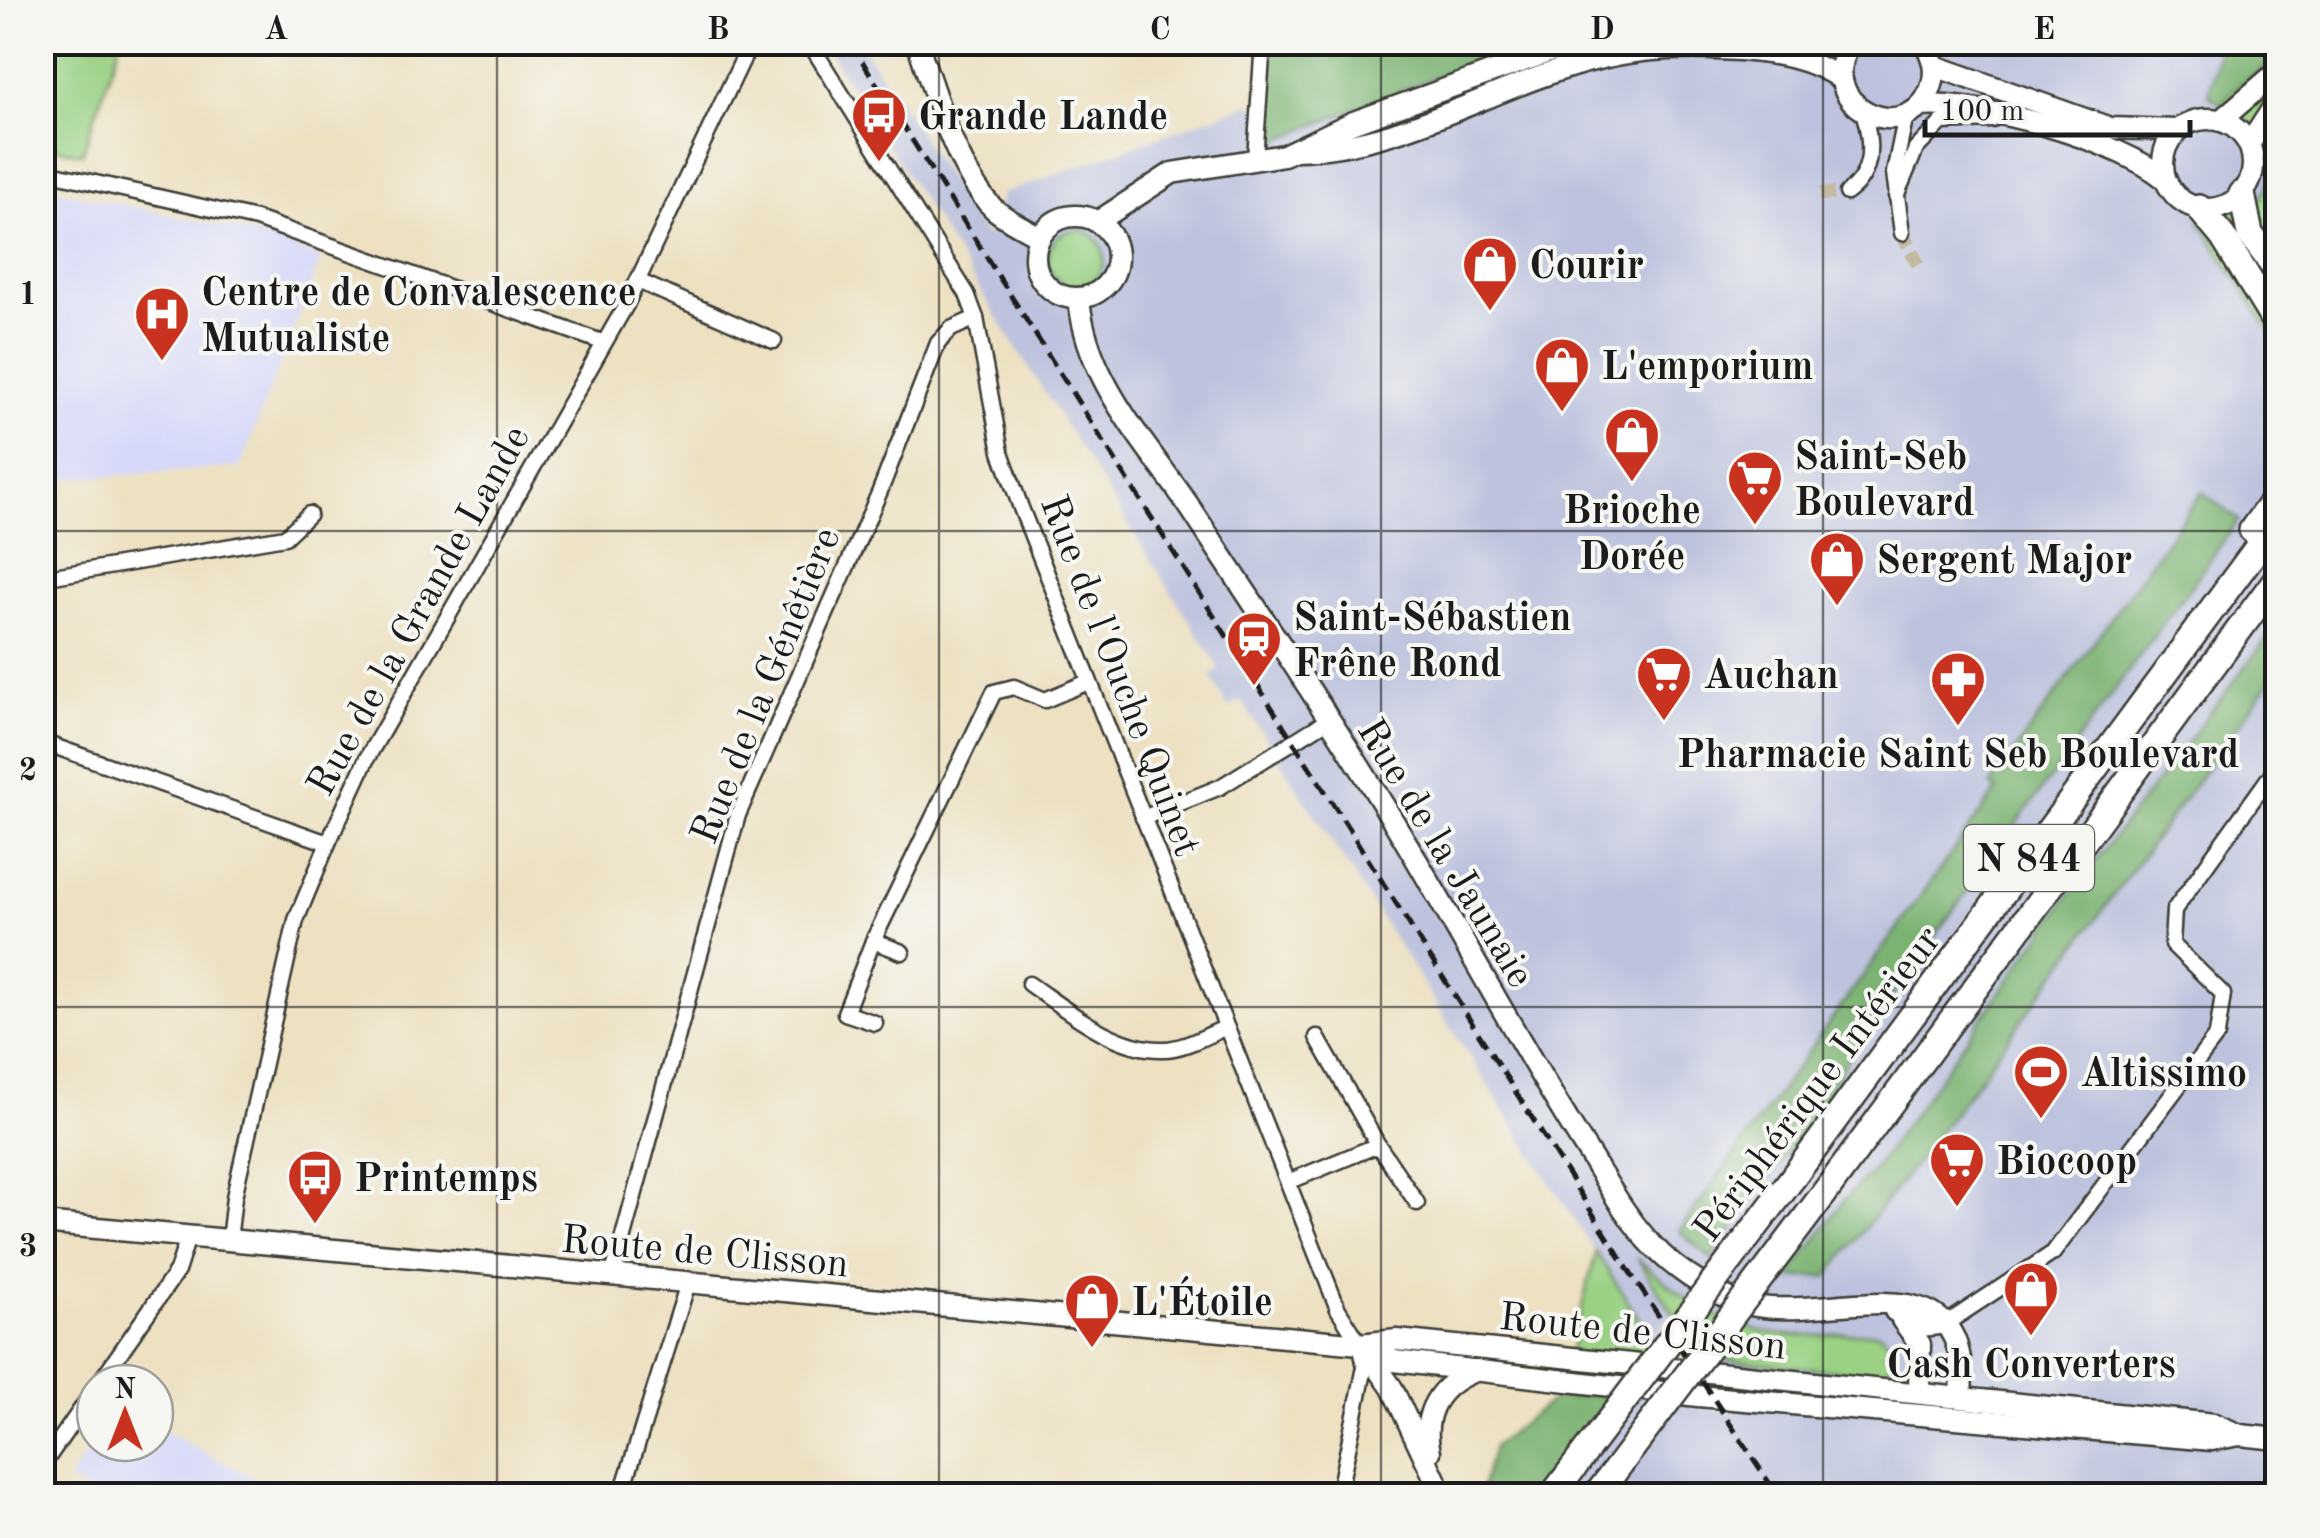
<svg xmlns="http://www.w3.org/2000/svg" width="2320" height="1538" font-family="'Old Standard TT',serif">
  <rect width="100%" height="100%" fill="#f6f6f2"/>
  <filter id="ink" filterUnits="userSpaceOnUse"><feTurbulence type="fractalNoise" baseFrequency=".01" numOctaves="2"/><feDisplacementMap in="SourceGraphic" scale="20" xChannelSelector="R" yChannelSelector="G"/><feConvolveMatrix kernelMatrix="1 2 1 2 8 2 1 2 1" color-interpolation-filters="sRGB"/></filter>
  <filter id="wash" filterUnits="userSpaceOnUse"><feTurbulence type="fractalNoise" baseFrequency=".0048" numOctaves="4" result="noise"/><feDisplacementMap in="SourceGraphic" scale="40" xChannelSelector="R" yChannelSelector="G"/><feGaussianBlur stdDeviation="2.25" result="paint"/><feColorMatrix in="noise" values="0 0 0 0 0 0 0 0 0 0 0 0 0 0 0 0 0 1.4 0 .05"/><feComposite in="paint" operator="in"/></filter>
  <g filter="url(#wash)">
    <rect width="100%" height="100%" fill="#ede1c2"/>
    <g fill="#d5d8f9">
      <path d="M43,187L260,235L321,258L240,467L43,480Z"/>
      <path d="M155,1426L285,1495H93L68,1480L95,1441L155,1443Z"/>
    </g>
    <path fill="#bdc3de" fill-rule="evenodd" d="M823,43H860L987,238L1002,194L1249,104L1268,106L1276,141L1521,43H2220L2209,95L2272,137L2270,178L2257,206L2201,222L2277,342V1495H1533L1652,1341L1241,700L1228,708L1211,676L1220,669ZM1672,1314H1673L1738,1412L1694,1408L1653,1341Z"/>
    <g fill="#9ad184" stroke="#5b7650" stroke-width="2.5">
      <path d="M42,43H120L82,154L43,145Z"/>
      <path d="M2277,58V342L2200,222L2257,206L2270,178L2272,137L2221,104L2238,85Z"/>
      <circle cx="1076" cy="258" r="28"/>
      <path d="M1596,1252L1653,1341L1611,1394L1558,1398Z"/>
      <path d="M1637,1258C1687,1304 1739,1338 1811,1336C1834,1336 1857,1330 1881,1334L1895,1347L1894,1363L1883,1375L1703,1358Z"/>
    </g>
    <g fill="#7bb372" stroke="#4c6847" stroke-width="2.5">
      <path d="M1273,43V42L1521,43L1275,141L1268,106Z"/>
      <path d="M2220,43H2278L2277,58L2238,85L2221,104L2209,95Z"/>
      <path d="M2202,492L2239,520L1866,1030L1811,1119L1711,1259L1679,1231L1997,790L1991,784Z"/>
      <path d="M2277,626V672L1948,1121L1828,1276L1788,1278L1848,1195L1872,1172L2078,883Z"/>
      <path d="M1611,1394L1532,1495L1479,1496L1493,1447L1547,1404L1558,1398Z"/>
    </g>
  </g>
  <g filter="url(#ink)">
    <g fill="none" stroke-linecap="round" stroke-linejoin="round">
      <g stroke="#c3baa1" stroke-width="14" stroke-dasharray="14 7" stroke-linecap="butt">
        <path d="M1820,194L1847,193"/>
        <path d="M1902,233L1920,268"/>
      </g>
      <g stroke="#3b3a35" stroke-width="19">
        <g id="street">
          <path d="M809,42L967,294L976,318L1001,452L1021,508L1338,1309L1360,1344L1365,1367L1338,1496"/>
          <path d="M1255,159L1263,42"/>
          <path d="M42,171L256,219L602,342"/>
          <path d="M1847,193C1875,173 1872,141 1863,111"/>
          <path d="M1896,196L1916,149L1942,122L1992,120"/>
          <path d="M1902,233L1894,173L1906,115"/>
          <path d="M638,281L774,341"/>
          <path d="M42,578L285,537L309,514"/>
          <path d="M42,742L328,843"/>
          <path d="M1143,818L1220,787L1328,720"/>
          <path d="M873,941L845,1013L875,1023"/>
          <path d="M902,952L873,941L994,692L1014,687L1045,700L1088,682"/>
          <path d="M1029,984C1067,1010 1116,1051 1164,1049C1184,1049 1207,1035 1225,1028"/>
          <path d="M1317,1037L1378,1145"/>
          <path d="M1288,1182L1378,1145L1417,1203"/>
          <path d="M229,1241L234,1197L296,920L328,843L367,758L626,305L751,42"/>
          <path d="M612,1277L738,815L880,491L938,343L951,329L976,318"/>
          <path d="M1947,1323L2053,1253L2217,1035L2223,994L2172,944L2174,910L2278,765"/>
          <path d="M99,1383L177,1271L188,1237"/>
          <path d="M42,1466L95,1389"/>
          <path d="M621,1496L688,1283"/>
        </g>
      </g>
      <g stroke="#3b3a35" stroke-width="25">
        <g id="secondary">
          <path d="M917,42C934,91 957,172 993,208C1006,220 1025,228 1040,237"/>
          <path d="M1852,42C1809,103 1907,152 1931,88C1937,71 1933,57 1924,42"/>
          <path d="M1935,66L2110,128L2178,130"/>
          <path d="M1920,106C1982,101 2117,140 2165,179"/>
          <circle cx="2208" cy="164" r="45"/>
          <path d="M2221,120L2278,71"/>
          <path d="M2250,143L2278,100"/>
          <path d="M1295,150C1404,149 1498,82 1602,58C1646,47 1695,47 1740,50C1776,53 1812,58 1842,80"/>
          <circle cx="1076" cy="257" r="41"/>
          <path d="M1097,222L1172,173L1284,155L1351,123L1576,42"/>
          <path d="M1079,298C1086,381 1146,442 1191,509C1272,633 1357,756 1431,885C1482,973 1530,1061 1584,1146C1606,1180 1625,1217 1653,1246C1678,1272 1720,1300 1756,1306C1839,1321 1972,1254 1961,1396"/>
          <path d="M42,1223L1318,1340L1360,1344L1397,1340L2214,1424L2240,1435"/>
          <path d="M1895,1311L1909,1312L1921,1326L1947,1323"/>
          <path d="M1902,1320L1920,1344L1919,1392"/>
          <path d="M1362,1345L1394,1361L1698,1396L2212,1440L2240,1435L2278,1439"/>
          <path d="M1365,1349L1392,1388L1443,1496"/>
          <path d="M1430,1452C1421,1412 1439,1384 1477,1370"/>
        </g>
      </g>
      <g stroke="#3b3a35" stroke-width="30">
        <g id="highway">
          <path d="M2242,194L2250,234L2278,271"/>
          <path d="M2199,208L2223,237L2278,327"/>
          <path d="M2252,530L2278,494"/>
          <path d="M1794,1176L2278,520"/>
          <path d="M1823,1195L2278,577"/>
        </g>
      </g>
      <use href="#street" stroke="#fff" stroke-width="14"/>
      <use href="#secondary" stroke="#fff" stroke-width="20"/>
      <use href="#highway" stroke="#fff" stroke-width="25"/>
      <path stroke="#1c1c1c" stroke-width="5" stroke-dasharray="15 8" stroke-linecap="butt" d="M850,42L1631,1274L1778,1496"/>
      <g stroke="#3b3a35" stroke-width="30" stroke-linecap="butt">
        <g id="highway-bridge">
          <path d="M1552,1496L1794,1176"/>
          <path d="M1596,1496L1823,1195"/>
        </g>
      </g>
      <use href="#highway-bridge" stroke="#fff" stroke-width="25"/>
    </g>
  </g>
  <path fill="none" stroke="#1c1c1c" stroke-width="2.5" stroke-opacity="0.55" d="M497,42V1496M939,42V1496M1381,42V1496M1823,42V1496M42,531H2278M42,1007H2278"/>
  <defs>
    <g id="bus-pin" transform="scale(2.875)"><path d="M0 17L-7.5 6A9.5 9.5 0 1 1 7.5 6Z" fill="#c8321e" stroke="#f6f6f2"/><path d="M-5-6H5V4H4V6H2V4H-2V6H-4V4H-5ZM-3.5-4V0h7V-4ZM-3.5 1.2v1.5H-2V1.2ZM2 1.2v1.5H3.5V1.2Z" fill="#fff"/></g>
    <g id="shop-pin" transform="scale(2.875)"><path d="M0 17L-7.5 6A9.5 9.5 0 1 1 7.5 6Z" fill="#c8321e" stroke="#f6f6f2"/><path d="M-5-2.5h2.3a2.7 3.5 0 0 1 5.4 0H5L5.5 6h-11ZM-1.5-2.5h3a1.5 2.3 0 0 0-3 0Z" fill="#fff"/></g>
    <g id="hospital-pin" transform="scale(2.875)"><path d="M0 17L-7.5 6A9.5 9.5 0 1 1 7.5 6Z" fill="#c8321e" stroke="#f6f6f2"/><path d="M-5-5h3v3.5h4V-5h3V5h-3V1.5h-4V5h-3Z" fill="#fff"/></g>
    <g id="supermarket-pin" transform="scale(2.875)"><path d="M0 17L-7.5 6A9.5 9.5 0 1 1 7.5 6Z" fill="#c8321e" stroke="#f6f6f2"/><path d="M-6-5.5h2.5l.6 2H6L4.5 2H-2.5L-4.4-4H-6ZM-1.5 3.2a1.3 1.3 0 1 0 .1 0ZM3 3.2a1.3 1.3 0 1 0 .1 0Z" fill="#fff"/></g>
    <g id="station-pin" transform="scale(2.875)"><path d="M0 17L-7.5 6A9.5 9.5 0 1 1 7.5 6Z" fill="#c8321e" stroke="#f6f6f2"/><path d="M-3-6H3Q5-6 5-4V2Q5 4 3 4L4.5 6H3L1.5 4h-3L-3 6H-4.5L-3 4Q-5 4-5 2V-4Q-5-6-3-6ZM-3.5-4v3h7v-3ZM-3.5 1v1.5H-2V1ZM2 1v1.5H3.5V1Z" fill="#fff"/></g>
    <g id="pharmacy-pin" transform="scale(2.875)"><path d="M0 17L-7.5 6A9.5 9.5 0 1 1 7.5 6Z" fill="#c8321e" stroke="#f6f6f2"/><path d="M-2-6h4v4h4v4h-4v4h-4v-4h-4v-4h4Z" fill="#fff"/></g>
    <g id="stadium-pin" transform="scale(2.875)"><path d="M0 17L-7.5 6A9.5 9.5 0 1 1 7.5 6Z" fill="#c8321e" stroke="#f6f6f2"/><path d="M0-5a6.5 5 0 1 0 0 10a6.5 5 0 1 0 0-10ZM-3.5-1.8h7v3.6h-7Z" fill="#fff"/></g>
  </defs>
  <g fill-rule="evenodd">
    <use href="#bus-pin" x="879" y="115"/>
    <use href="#shop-pin" x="1490" y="264"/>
    <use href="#hospital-pin" x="162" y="314"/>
    <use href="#shop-pin" x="1562" y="365"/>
    <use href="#shop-pin" x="1632" y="435"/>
    <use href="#supermarket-pin" x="1755" y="478"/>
    <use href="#shop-pin" x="1837" y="559"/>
    <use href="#station-pin" x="1254" y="639"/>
    <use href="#supermarket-pin" x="1664" y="674"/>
    <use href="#pharmacy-pin" x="1958" y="679"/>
    <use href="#stadium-pin" x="2041" y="1072"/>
    <use href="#supermarket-pin" x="1957" y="1160"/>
    <use href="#bus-pin" x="315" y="1177"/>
    <use href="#shop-pin" x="2031" y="1289"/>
    <use href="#shop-pin" x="1092" y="1301"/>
  </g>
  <g text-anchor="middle" stroke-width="8" stroke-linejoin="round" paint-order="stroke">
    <rect fill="#f6f6f2" stroke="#5d5d5c" stroke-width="2.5" x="1964" y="825" width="130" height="66" rx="8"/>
    <g font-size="38" font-weight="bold" fill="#1c1c1c">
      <text x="2029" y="871">N 844</text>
    </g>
    <g font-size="40" font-weight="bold" fill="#1c1c1c" stroke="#f6f6f2" text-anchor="start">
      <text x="918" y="129">Grande Lande</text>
      <text x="1529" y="278">Courir</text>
      <text x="201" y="305">Centre de Convalescence<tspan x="201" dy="46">Mutualiste</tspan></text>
      <text x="1601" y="379">L'emporium</text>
      <text x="1794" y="469">Saint-Seb<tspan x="1794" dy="46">Boulevard</tspan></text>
      <text x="1632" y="523" text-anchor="middle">Brioche<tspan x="1632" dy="46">Dorée</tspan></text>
      <text x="1876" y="573">Sergent Major</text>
      <text x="1293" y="630">Saint-Sébastien<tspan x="1293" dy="46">Frêne Rond</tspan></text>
      <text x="1703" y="688">Auchan</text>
      <text x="1958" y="767" text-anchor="middle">Pharmacie Saint Seb Boulevard</text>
      <text x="2080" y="1086">Altissimo</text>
      <text x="1996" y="1174">Biocoop</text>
      <text x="354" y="1191">Printemps</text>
      <text x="1131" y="1315">L'Étoile</text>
      <text x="2031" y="1377" text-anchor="middle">Cash Converters</text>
    </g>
    <g font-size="40" fill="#1c1c1c" stroke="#f6f6f2">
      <text transform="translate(417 610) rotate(-61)" y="14">Rue de la Grande Lande</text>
      <text transform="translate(1122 675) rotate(69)" y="14">Rue de l'Ouche Quinet</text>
      <text transform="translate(764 685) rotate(-68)" y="14">Rue de la Génêtière</text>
      <text transform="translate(1447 852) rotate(59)" y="14">Rue de la Jaunaie</text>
      <text transform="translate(1816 1083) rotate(-53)" y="14">Périphérique Intérieur</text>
      <text transform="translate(705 1250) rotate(5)" y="14">Route de Clisson</text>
      <text transform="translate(1643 1330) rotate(6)" y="14">Route de Clisson</text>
    </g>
  </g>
  <rect width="2320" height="1538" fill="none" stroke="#f6f6f2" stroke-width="110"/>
  <g transform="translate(125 1413)"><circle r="48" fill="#f6f6f2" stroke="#9f9f9c" stroke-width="2.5"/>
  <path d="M0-8L18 38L0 25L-18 38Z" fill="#c8321e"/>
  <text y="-15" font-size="28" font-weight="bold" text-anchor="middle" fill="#1c1c1c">N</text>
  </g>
  <path d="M1925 120v15h265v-15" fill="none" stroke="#1c1c1c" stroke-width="5"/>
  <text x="1940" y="120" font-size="30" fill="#1c1c1c" stroke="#f6f6f2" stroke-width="8" paint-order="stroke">100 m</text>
  <rect x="55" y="55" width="2210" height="1428" fill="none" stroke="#1c1c1c" stroke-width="4"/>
  <g font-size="32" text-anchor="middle" font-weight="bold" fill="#1c1c1c">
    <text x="276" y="39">A</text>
    <text x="718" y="39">B</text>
    <text x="1160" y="39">C</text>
    <text x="1602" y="39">D</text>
    <text x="2044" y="39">E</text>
    <text x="28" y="304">1</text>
    <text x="28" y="780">2</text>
    <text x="28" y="1256">3</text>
  </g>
</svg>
